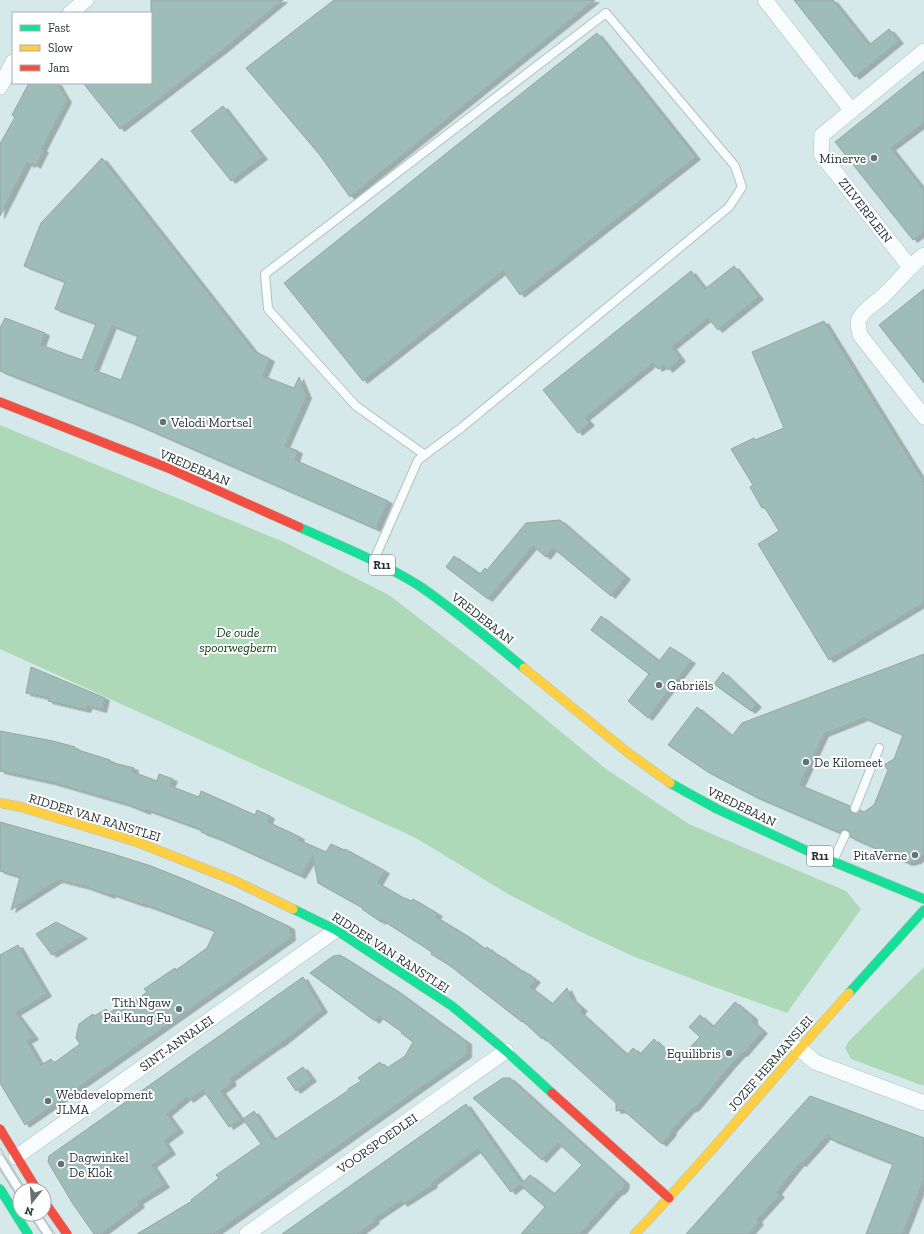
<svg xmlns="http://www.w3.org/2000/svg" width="924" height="1234" font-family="'Zilla Slab',serif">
  <defs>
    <filter id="shadow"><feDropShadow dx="4.5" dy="2.5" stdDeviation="0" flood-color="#0004"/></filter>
  </defs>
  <rect width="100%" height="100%" fill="#d6e9ea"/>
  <g fill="#aed9b8">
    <path d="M0,425L284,542L389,595L485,669L606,769L689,824L846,891L861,909L787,1013L703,983L635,957L579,931L508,894L416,838L0,649Z"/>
    <path d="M924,967V1086L851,1059L845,1048L849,1041Z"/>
  </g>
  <g fill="#9ebdb8" stroke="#97a5a4" fill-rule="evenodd" filter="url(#shadow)">
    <path d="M151,0H283L224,49L120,129L83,83H151Z"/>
    <path d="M334,0H595L350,197L319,154L246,68Z"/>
    <path d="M794,0H833L869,45L889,29L899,41L855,77Z"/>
    <path d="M597,33L696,157L520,295L503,271L363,381L284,283Z"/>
    <path d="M924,71V123L891,148L924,190V232L913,240L835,142Z"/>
    <path d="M29,83H57L67,100L42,149L44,150L36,166L32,163L31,165L27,163L0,216V144L15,117L12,115Z"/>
    <path d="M223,106L263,157L231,181L191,131Z"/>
    <path d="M102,158L254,351L270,359L263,376L294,388L299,377L307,396L285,446L298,451L295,460L388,501L376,529L133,423L0,371V328L5,318L45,333L41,345L82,360L96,324L55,309L65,282L24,266L41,223ZM112,326L138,336L121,380L94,370Z"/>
    <path d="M734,266L759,297L718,330L708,318L672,347L681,359L668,370L664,365L658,369L653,363L585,418L590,423L578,433L543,390L691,271L705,289Z"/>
    <path d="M924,289V383L879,325Z"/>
    <path d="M824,321L924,482V603L829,660L758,544L779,531L765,508H762L750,487L753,485L731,449L754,438L755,440L784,428L752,352Z"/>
    <path d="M560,520L626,577L611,596L553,548L546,557L533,546L488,599L446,567L454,556L480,574L485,568L487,570L526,523Z"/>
    <path d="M601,616L659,661L670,647L691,661L648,718L628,701L649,674L591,630Z"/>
    <path d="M924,654V854L917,861L908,863L850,837V832L847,830H842L840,833L756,797L708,772L668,745L697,707L732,736L742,723ZM864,718L903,735L894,759L884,765L888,770L874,805L864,812L860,810L855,813L850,811V806L800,785L824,734Z"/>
    <path d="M31,667L105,698L102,710L88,706L86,710L48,701L49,698L26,693Z"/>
    <path d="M723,672L757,705L751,711L714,684Z"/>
    <path d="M0,731L53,741L75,747V749L110,760V762L134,768L133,772L157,781L159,774L173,779L170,786L199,797L201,791L255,815L257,810L270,816L268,822L300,837L299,840L326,852L331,844L344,850L345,849L385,871L378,883L405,899V898L411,901L413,899L438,914L436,917L467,936L485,949L487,947L498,956L499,955L523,972L524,971L536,980L530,987L552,1004L567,988L572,999L583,1009L580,1012L627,1055L633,1048L640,1054L654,1039L677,1061L700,1037L689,1027L700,1015L713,1027L735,1002L753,1017V1022L763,1031L743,1054L742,1053L731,1065L695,1108L690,1110L672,1130L671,1134L662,1144L623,1110L616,1111V1103L543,1037L542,1039L523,1021L522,1022L449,965L431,954L432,952L382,920L381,922L362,909L363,908L318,883L313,856L301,876L220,839L201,832L202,830L147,810L146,812L126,804L50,782L0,771Z"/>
    <path d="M0,822L110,853L151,866L186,880L237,902L290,927L291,938L25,1125L0,1083V955L18,945L47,994L16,1013L34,1037L27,1041L41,1065L51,1059L54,1063L80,1044L76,1038L79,1024L93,1014L94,1016L106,1009L109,1013L118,1007L121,1011L147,992L144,989L175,968L176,970L207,948L215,931L143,904V905L111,894V896L86,887L58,880L11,910L20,877L0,871Z"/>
    <path d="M56,922L83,936L52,955L36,934Z"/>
    <path d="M340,955L397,991L467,1042V1055L214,1234H137L192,1201L191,1200L219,1178L216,1175L261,1144L243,1119L254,1111L274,1140L349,1090L348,1089L361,1081L358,1078L380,1062L382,1065L384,1064L387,1068L405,1056L413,1042L401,1033L402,1032L379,1016L375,1021L310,973L333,956Z"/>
    <path d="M303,977L323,1010L279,1045V1044L230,1079L232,1083L221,1091L241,1119L229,1127L203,1090L189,1100L187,1097L167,1114L179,1130L164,1141L171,1152L152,1165L165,1185L138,1202L140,1205L101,1234H94L73,1204L48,1162L49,1156Z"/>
    <path d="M303,1067L312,1079L296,1091L287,1078Z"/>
    <path d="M503,1078H510L625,1182L624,1188L620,1192H618L580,1234H521L545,1207L520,1185L511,1192L478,1149L432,1183L433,1185L403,1204L401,1201L374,1219L375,1221L358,1234H282L466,1104L522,1183L530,1175L554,1194L582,1165L558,1143L542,1160L473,1098Z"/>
    <path d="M810,1096L924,1138V1180L903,1234H866L893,1164L832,1140L828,1135L802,1164L800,1163L777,1192L780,1195L757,1220L759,1222L749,1234H686Z"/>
  </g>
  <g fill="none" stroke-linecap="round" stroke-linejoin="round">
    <g stroke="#b1c0c0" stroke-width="10">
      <g id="lane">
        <path d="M374,560L418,460L461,428L729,207L742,187L735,166L606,13L265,274L268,309L356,406L425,455"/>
        <path d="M855,808L879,748"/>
        <path d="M833,861L845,835"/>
        <path d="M0,1159L20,1191"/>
        <path d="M35,1214L48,1234"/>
      </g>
    </g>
    <g stroke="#b1c0c0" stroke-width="16">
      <g id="street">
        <path d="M765,0L851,110"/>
        <path d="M70,13L86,0"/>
        <path d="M0,87L13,62"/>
        <path d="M924,255C908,267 897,284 882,297C874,304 864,309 859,319C857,324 859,329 860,335L924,417"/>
        <path d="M910,267L821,154L822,135L924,51"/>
        <path d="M799,1048L815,1062L924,1103"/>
        <path d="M16,1157L336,930"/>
        <path d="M247,1234L506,1051"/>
      </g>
    </g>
    <g stroke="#b1c0c0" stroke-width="10">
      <g id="fast">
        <path d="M299,527C339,545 381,562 418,585C455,610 489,639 524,668"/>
        <path d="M670,783L717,809L812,853L924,899"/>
        <path d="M293,909L336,930L452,1006L506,1051L552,1093"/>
        <path d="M849,993L924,910"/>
        <path d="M0,1189L28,1234"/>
      </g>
    </g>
    <g stroke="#b1c0c0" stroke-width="10">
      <g id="slow">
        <path d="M524,668L627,752L670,783"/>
        <path d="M0,803L21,807L137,842L233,880L293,909"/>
        <path d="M635,1234C709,1156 777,1073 849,993"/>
      </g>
    </g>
    <g stroke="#b1c0c0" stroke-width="10">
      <g id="jam">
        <path d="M0,402L168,468L299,527"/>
        <path d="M552,1093L669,1198"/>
        <path d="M0,1129L37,1190"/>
        <path d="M44,1201L67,1234"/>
      </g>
    </g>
    <use href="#lane" stroke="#f9fcfc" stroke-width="8"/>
    <use href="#street" stroke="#f9fcfc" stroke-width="15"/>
    <use href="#fast" stroke="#16e098" stroke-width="9"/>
    <use href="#slow" stroke="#ffcf43" stroke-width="9"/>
    <use href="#jam" stroke="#f24e42" stroke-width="9"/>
    <g stroke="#b7bcbd" stroke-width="1">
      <path d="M0,1148L26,1190"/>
      <path d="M0,1170L20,1201"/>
      <path d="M28,1214L42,1234"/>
      <path d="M41,1214L55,1234"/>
    </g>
  </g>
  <g fill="#647273" stroke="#fff" stroke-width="1.5">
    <circle cx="874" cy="158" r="4"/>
    <circle cx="163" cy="422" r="4"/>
    <circle cx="659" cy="685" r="4"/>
    <circle cx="806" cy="762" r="4"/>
    <circle cx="915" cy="855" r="4"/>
    <circle cx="179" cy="1009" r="4"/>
    <circle cx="729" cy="1053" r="4"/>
    <circle cx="48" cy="1101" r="4"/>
    <circle cx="61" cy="1164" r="4"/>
  </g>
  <g text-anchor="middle" stroke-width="4" stroke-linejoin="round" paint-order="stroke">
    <g fill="#fff" stroke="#677070" stroke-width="1">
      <rect x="369" y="555" width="26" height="20" rx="3"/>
      <rect x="807" y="846" width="26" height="20" rx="3"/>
    </g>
    <g font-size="12" font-weight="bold" fill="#263233">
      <text x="382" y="569">R11</text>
      <text x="820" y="860">R11</text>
    </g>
    <g font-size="13" fill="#263233" stroke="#fff" text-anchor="start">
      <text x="866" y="163" text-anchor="end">Minerve</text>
      <text x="171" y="427">Velodi Mortsel</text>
      <text x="667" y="690">Gabriëls</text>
      <text x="814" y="767">De Kilomeet</text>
      <text x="907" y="860" text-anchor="end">PitaVerne</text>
      <text x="171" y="1007" text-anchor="end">Tith Ngaw<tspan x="171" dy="15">Pai Kung Fu</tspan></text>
      <text x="721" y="1058" text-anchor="end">Equilibris</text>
      <text x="56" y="1099">Webdevelopment<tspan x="56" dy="15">JLMA</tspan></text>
      <text x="69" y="1162">Dagwinkel<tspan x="69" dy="15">De Klok</tspan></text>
    </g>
    <g font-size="13" fill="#263233" stroke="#fff">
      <text transform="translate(866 210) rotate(52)" y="5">ZILVERPLEIN</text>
      <text transform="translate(195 467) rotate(23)" y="5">VREDEBAAN</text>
      <text transform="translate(483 618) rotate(38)" y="5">VREDEBAAN</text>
      <text transform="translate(742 806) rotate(26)" y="5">VREDEBAAN</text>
      <text transform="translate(95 817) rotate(17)" y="5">RIDDER VAN RANSTLEI</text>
      <text transform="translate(391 952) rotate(33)" y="5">RIDDER VAN RANSTLEI</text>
      <text transform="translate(176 1043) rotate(-35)" y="5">SINT-ANNALEI</text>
      <text transform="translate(770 1063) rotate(-49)" y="5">JOZEF HERMANSLEI</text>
      <text transform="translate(377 1143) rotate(-35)" y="5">VOORSPOEDLEI</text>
    </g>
    <g font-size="13" font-style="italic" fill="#06390f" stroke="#fff">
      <text x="238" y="637">De oude<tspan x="238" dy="15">spoorwegberm</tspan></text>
    </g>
  </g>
  <rect x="12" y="12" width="140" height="72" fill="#ffffff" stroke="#a8adad"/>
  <rect x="20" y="25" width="20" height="6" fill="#16e098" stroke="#a8adad"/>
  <text x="48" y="32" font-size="12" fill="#263233">Fast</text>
  <rect x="20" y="45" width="20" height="6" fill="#ffcf43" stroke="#a8adad"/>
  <text x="48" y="52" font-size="12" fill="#263233">Slow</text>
  <rect x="20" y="65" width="20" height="6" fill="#f24e42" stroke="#a8adad"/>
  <text x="48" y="72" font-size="12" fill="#263233">Jam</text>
  <g transform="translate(32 1202) rotate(197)"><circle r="19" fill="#ffffff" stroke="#a8adad"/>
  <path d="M0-3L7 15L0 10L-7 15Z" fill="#647273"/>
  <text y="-6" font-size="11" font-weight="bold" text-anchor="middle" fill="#263233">N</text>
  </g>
</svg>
